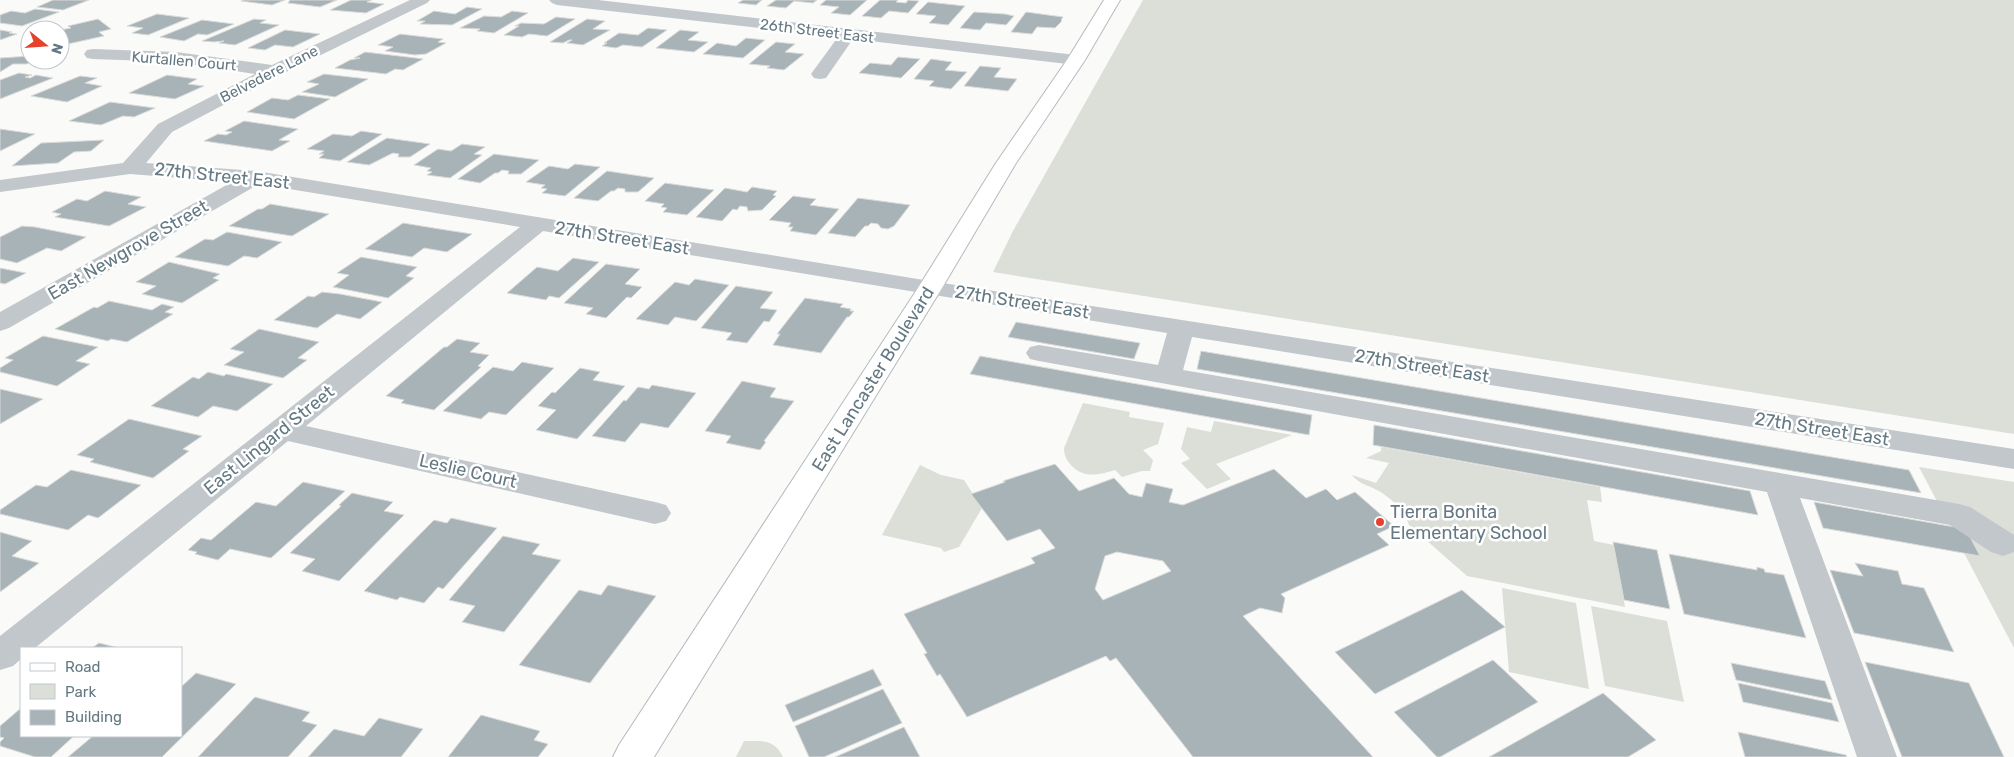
<svg xmlns="http://www.w3.org/2000/svg" width="2014" height="757" font-family="Rubik,sans-serif">
  <rect width="100%" height="100%" fill="#fafaf8"/>
  <g fill="#dbdfd7">
    <path d="M1143,0H2014V434L993,272L1013,231Z"/>
    <path d="M1083,403L1130,412L1129,417L1164,423L1158,444L1143,450L1153,460L1150,471H1142L1122,477L1115,470C1098,475 1083,479 1070,464C1066,459 1064,455 1064,448Z"/>
    <path d="M1214,421L1292,435L1216,464L1231,479L1207,489L1181,463L1190,459L1181,449L1187,427L1211,432Z"/>
    <path d="M1381,447L1600,487L1602,502L1587,500L1594,541L1614,545L1625,607L1467,576L1409,525C1404,509 1388,495 1373,488C1364,484 1358,483 1352,475L1376,483L1389,463L1366,458L1381,451Z"/>
    <path d="M920,465L941,475L964,480L982,508L959,547L944,552L941,548L882,535Z"/>
    <path d="M1919,467L2014,482V648Z"/>
    <path d="M1502,588L1576,603L1589,689L1509,672Z"/>
    <path d="M1591,606L1667,621L1684,702L1605,686Z"/>
    <path d="M744,741C763,741 774,739 783,757H736Z"/>
  </g>
  <g fill="#a7b3b7" stroke="#dcdcda" fill-rule="evenodd">
    <path d="M53,0H89L63,10L37,7Z"/>
    <path d="M244,0H285L272,5L241,1Z"/>
    <path d="M290,0H337L320,7L288,3Z"/>
    <path d="M351,0H372L367,2L384,4L366,13L330,10Z"/>
    <path d="M743,0H762L756,5L738,3Z"/>
    <path d="M776,0H817L813,3L794,1L786,8L767,6Z"/>
    <path d="M826,0H867L850,15L831,13L839,7L820,5Z"/>
    <path d="M898,0L896,2L906,3L908,0L919,1L908,13L889,11L881,18L862,16L880,0Z"/>
    <path d="M928,2L965,6L948,25L929,23L936,16L916,14Z"/>
    <path d="M467,7L482,9L452,25L420,24L425,21H417L434,11L455,14Z"/>
    <path d="M35,9L59,12L22,26L0,23V15L11,11L25,13Z"/>
    <path d="M512,11L528,13L494,33L477,31L480,29L460,28L484,16L501,17Z"/>
    <path d="M974,12L1005,14L1014,16L1006,25L986,23L980,30L960,28Z"/>
    <path d="M1026,12L1063,17L1061,20L1062,21L1055,28L1037,27L1032,34L1011,32Z"/>
    <path d="M157,14L189,18L148,35L132,33L143,28L127,26Z"/>
    <path d="M556,17L575,19L547,36L529,34L522,37L504,35L519,26H515L521,23L544,24Z"/>
    <path d="M98,19L111,29L99,32L104,36L68,44L60,38V30L71,28L68,26Z"/>
    <path d="M254,19L266,20L260,23L279,25L235,45L219,43L224,41L214,42L202,41Z"/>
    <path d="M587,19L605,21L593,29L610,30L583,45L567,43L572,40H569L563,43L550,42Z"/>
    <path d="M202,20L234,24L207,35L198,34L184,41L160,37Z"/>
    <path d="M648,28L667,30L642,47L623,45L616,48L602,46L607,43H604L619,33L638,35Z"/>
    <path d="M0,30L12,32L9,33L17,34L0,40Z"/>
    <path d="M285,30L320,34L293,47L275,45L265,50L248,48Z"/>
    <path d="M680,30L699,32L688,40L708,42L694,52L656,48Z"/>
    <path d="M400,34L443,39L438,42L446,43L426,54L415,55L385,51L393,47L378,45Z"/>
    <path d="M746,38L765,40L743,58L703,54L717,43L736,46Z"/>
    <path d="M776,42L795,44L785,52L804,54L784,70L767,68L770,66L749,64Z"/>
    <path d="M365,52L416,58L423,59L403,70L395,69L386,74L335,68L350,60L360,58H354Z"/>
    <path d="M30,56V60H33L27,64H13L0,72V58Z"/>
    <path d="M898,57L920,59L901,78L859,73L870,63L891,65Z"/>
    <path d="M931,59L952,62L945,70L967,72L951,89L929,86L934,81L914,79Z"/>
    <path d="M980,66L1001,68L994,77L1017,79L1008,91L964,86Z"/>
    <path d="M19,73L32,75L25,77L30,78L36,75L53,78L0,99V80Z"/>
    <path d="M324,74L368,79L335,97L302,92L319,84L307,82Z"/>
    <path d="M167,75L197,79L188,84L204,86L175,99L129,93Z"/>
    <path d="M80,76L97,78L85,83L102,86L67,102L31,96Z"/>
    <path d="M298,95L330,99L294,119L247,112L272,98L288,100Z"/>
    <path d="M110,102L155,108L134,117L123,116L101,125L69,121Z"/>
    <path d="M244,121L298,129L279,140L290,141L272,151L204,141L218,134L226,135L232,132L225,131Z"/>
    <path d="M0,129L35,134L0,151Z"/>
    <path d="M361,131L382,134L340,161L319,158L324,154H319L324,151L307,149L333,134L352,136Z"/>
    <path d="M387,138L430,144L410,157H398L399,154L393,153L369,165L347,162Z"/>
    <path d="M104,140L91,151L74,152L58,163L12,166L41,143Z"/>
    <path d="M462,144L485,147L474,154L482,155L450,178L427,175L432,172L427,171L431,168L414,165L438,149L451,151Z"/>
    <path d="M494,154L539,160L521,174H508L509,171L502,170L498,173H495L480,183L458,179Z"/>
    <path d="M575,164L600,167L565,196L542,193L547,189L541,188L545,185L526,182L549,166L568,169Z"/>
    <path d="M607,171L654,178L638,192H625V189L618,188L614,191H611L598,201L574,198Z"/>
    <path d="M665,183L714,190L687,215L663,212L667,208L661,207L664,204L645,201Z"/>
    <path d="M752,187L777,191L773,195L776,196L762,210L748,211L747,207L740,206L737,210L733,209L722,221L696,217L725,188L747,192Z"/>
    <path d="M105,191L141,197L128,204L146,207L109,226L55,217L61,214L52,212L77,199L87,201Z"/>
    <path d="M793,196L816,199L810,205L839,209L816,235L790,231L793,227H788L791,223L769,220Z"/>
    <path d="M858,198L910,205L894,226L888,229L881,228L878,224L871,223L868,226H865L855,237L828,233Z"/>
    <path d="M270,204L329,214L292,236L229,226L258,209H262Z"/>
    <path d="M403,223L446,230L472,234L447,252L424,248L412,257L365,249Z"/>
    <path d="M22,226L35,227L86,237L61,251L47,248L17,263L0,259V237Z"/>
    <path d="M227,232L282,242L257,258L244,256L228,266L175,257L205,239L213,240Z"/>
    <path d="M361,257L417,267L406,276L414,278L388,298L333,287L349,275L337,273Z"/>
    <path d="M573,258L599,262L559,298L549,296L546,300L507,293L537,267L558,271Z"/>
    <path d="M169,262L220,274L213,278L219,280L182,303L142,294L156,286L136,282Z"/>
    <path d="M606,264L640,269L625,284L642,287L631,298L627,297L606,318L586,314L593,308L564,303Z"/>
    <path d="M0,268L26,273L5,284L0,283Z"/>
    <path d="M695,279L729,285L696,321L675,317L668,325L636,319L675,282L689,285Z"/>
    <path d="M736,286L773,292L760,308L777,310L769,322L764,321L747,343L726,340L732,333L701,328Z"/>
    <path d="M322,292L340,294L382,302L360,319L337,314L317,328L274,320L308,296L314,297Z"/>
    <path d="M805,298L843,304L840,307L851,309L850,311H854L849,317H847L821,353L773,345L780,334H777Z"/>
    <path d="M109,301L152,310L162,304L174,307L165,312L173,314L127,342L111,339L108,341L55,329L94,307L97,308Z"/>
    <path d="M1016,322L1140,343L1134,359L1008,337Z"/>
    <path d="M259,329L319,342L298,358L307,360L283,378L224,365L244,352L230,349Z"/>
    <path d="M43,336L98,347L76,361L90,364L57,386L0,372V368L13,360L5,358Z"/>
    <path d="M457,339L480,343L470,352L489,355L478,366L481,367L434,410L401,403L404,400L386,396L444,347H447Z"/>
    <path d="M1201,351L1909,470L1921,493L1197,369Z"/>
    <path d="M980,356L1312,415L1309,435L970,374Z"/>
    <path d="M522,362L554,368L506,415L489,412L481,419L443,411L493,367L513,371Z"/>
    <path d="M580,368L600,372L593,380L625,386L577,439L536,430L556,410L538,406L552,392L555,393Z"/>
    <path d="M208,372L224,376L226,374L273,384L237,411L213,406L198,417L151,406L193,377L199,379Z"/>
    <path d="M742,381L776,388L770,397L794,401L764,441L766,442L760,450L726,443L731,436L705,431Z"/>
    <path d="M652,385L696,393L668,428L641,423L625,442L592,436L624,400L626,401L638,387L649,389Z"/>
    <path d="M0,389L43,399L0,424Z"/>
    <path d="M129,419L202,436L183,449L189,451L153,478L90,462L94,459L77,455Z"/>
    <path d="M1374,425L1750,491L1758,515L1373,445Z"/>
    <path d="M1055,464L1079,491L1114,478L1129,494L1142,497L1146,483L1173,489L1169,502L1183,505L1274,469L1306,498L1326,489L1337,500L1355,492L1394,526L1377,534L1389,545L1281,594L1285,598L1282,613L1260,608L1243,616L1373,757H1193L1116,658L1110,661L1106,656L967,717L940,674L937,676L924,654L927,653L904,614L1035,563L1031,558L1055,548L1040,529L1007,541L971,494L1005,482L1003,481ZM1117,552L1163,561L1171,571L1103,600L1095,589L1105,556Z"/>
    <path d="M71,470L141,485L98,518L88,515L68,530L0,514V510L36,485L47,487Z"/>
    <path d="M303,482L345,491L271,558L230,549L218,560L195,554L197,552L188,550L201,538L211,540L256,502L276,506Z"/>
    <path d="M352,493L393,502L384,511L404,515L339,581L302,571L315,559L290,553L341,506L339,505Z"/>
    <path d="M1814,502L1966,529L1980,556L1823,528Z"/>
    <path d="M451,518L497,528L443,589L438,587L424,603L400,597L397,600L364,591L434,520L447,523Z"/>
    <path d="M0,532L32,541L12,556L39,563L0,592Z"/>
    <path d="M503,536L540,544L532,554L561,560L504,632L462,622L475,606L449,600Z"/>
    <path d="M1613,542L1657,550L1670,609L1624,600Z"/>
    <path d="M1669,554L1757,570V567L1764,569L1765,572L1784,575L1806,638L1684,614Z"/>
    <path d="M1855,563L1898,571L1902,584L1924,588L1954,652L1854,633L1830,570L1863,576Z"/>
    <path d="M608,585L656,596L590,683L519,665L579,590L601,595Z"/>
    <path d="M1462,590L1505,627L1375,694L1335,652Z"/>
    <path d="M99,643L119,648H92Z"/>
    <path d="M1493,660L1538,702L1440,757H1437L1394,712Z"/>
    <path d="M1865,662L1969,683L2004,757H1902Z"/>
    <path d="M1731,663L1825,681L1832,700L1736,680Z"/>
    <path d="M873,669L882,685L793,722L785,705Z"/>
    <path d="M196,673L236,684L162,757H68L93,736H181V687Z"/>
    <path d="M1738,683L1832,703L1839,722L1743,702Z"/>
    <path d="M883,689L902,723L824,757H809L795,726Z"/>
    <path d="M1603,693L1656,740L1628,757H1489Z"/>
    <path d="M255,697L310,712L302,721L317,725L288,757H198Z"/>
    <path d="M21,708V736H74L51,757H35L0,746V742L4,738L0,737V726Z"/>
    <path d="M481,715L540,731L534,740L548,744L538,757H448Z"/>
    <path d="M379,718L423,729L401,757H308L334,729L364,736Z"/>
    <path d="M904,727L920,757H835Z"/>
    <path d="M1738,732L1846,755L1847,757H1745Z"/>
  </g>
  <g fill="none" stroke-linecap="round" stroke-linejoin="round">
    <g stroke="#b4bbbe" stroke-width="2">
      <path id="major" d="M1104,0H1120L1085,60L1016,163L942,288L654,757H613L619,745L918,288L996,163L1067,60Z"/>
    </g>
    <g fill="#c1c7ca" fill-rule="evenodd">
      <path d="M410,0H430L427,3L280,75L172,132L146,163L256,171L930,281L2014,449V469L1192,337L1183,370L1959,504L1970,507L2014,535V552L2003,556L1991,552L1950,525L1800,498L1897,757H1857L1767,492L1039,361L1030,359L1026,353L1030,347L1039,345L1158,365L1167,333L543,231L306,426L655,502L666,505L671,513L666,521L655,524L288,441L35,648H21V659L13,666L0,670V636L520,227L259,184L9,328L0,331V312L232,182L130,174L0,192V180L123,163L158,124L255,74L176,62L93,59L87,58L84,54L87,50L93,49L176,52L272,65Z"/>
      <path d="M549,0H598L1076,55L1082,56L1085,60L1082,64L1076,65L853,39L826,78L820,79L814,78L811,74L838,37L557,5L552,3Z"/>
    </g>
    <use href="#major" fill="#fff" fill-rule="evenodd"/>
  </g>
  <circle fill="#e6412c" stroke="#fff" stroke-width="2" cx="1380" cy="522" r="5"/>
  <g text-anchor="middle" stroke-width="5" stroke-linejoin="round" paint-order="stroke">
    <g font-size="15" fill="#647983" stroke="#fff">
      <text transform="translate(817 31) rotate(7)" y="5">26th Street East</text>
      <text transform="translate(184 61) rotate(5)" y="5">Kurtallen Court</text>
      <text transform="translate(269 74) rotate(-27)" y="5">Belvedere Lane</text>
    </g>
    <g font-size="18" fill="#647983" stroke="#fff">
      <text transform="translate(222 176) rotate(6)" y="6">27th Street East</text>
      <text transform="translate(622 238) rotate(9)" y="6">27th Street East</text>
      <text transform="translate(128 250) rotate(-30)" y="6">East Newgrove Street</text>
      <text transform="translate(1022 302) rotate(9)" y="6">27th Street East</text>
      <text transform="translate(1422 366) rotate(9)" y="6">27th Street East</text>
      <text transform="translate(873 379) rotate(-58)" y="6">East Lancaster Boulevard</text>
      <text transform="translate(1822 429) rotate(9)" y="6">27th Street East</text>
      <text transform="translate(269 440) rotate(-39)" y="6">East Lingard Street</text>
      <text transform="translate(468 471) rotate(13)" y="6">Leslie Court</text>
    </g>
    <g font-size="18" fill="#647983" stroke="#fff" text-anchor="start">
      <text x="1390" y="518">Tierra Bonita<tspan x="1390" dy="21">Elementary School</tspan></text>
    </g>
  </g>
  <rect x="20" y="647" width="162" height="90" fill="#ffffff" stroke="#c1c9cd"/>
  <rect x="30" y="663" width="25" height="8" fill="#ffffff" stroke="#c1c9cd"/>
  <text x="65" y="672" font-size="15" fill="#647983">Road</text>
  <rect x="30" y="684" width="25" height="15" fill="#dbdfd7" stroke="#c1c9cd"/>
  <text x="65" y="697" font-size="15" fill="#647983">Park</text>
  <rect x="30" y="710" width="25" height="15" fill="#a7b3b7" stroke="#c1c9cd"/>
  <text x="65" y="722" font-size="15" fill="#647983">Building</text>
  <g transform="translate(45 45) rotate(107)"><circle r="24" fill="#ffffff" stroke="#c1c9cd"/>
  <path d="M0-4L9 19L0 12L-9 19Z" fill="#e6412c"/>
  <text y="-8" font-size="14" font-weight="bold" text-anchor="middle" fill="#647983">N</text>
  </g>
</svg>
